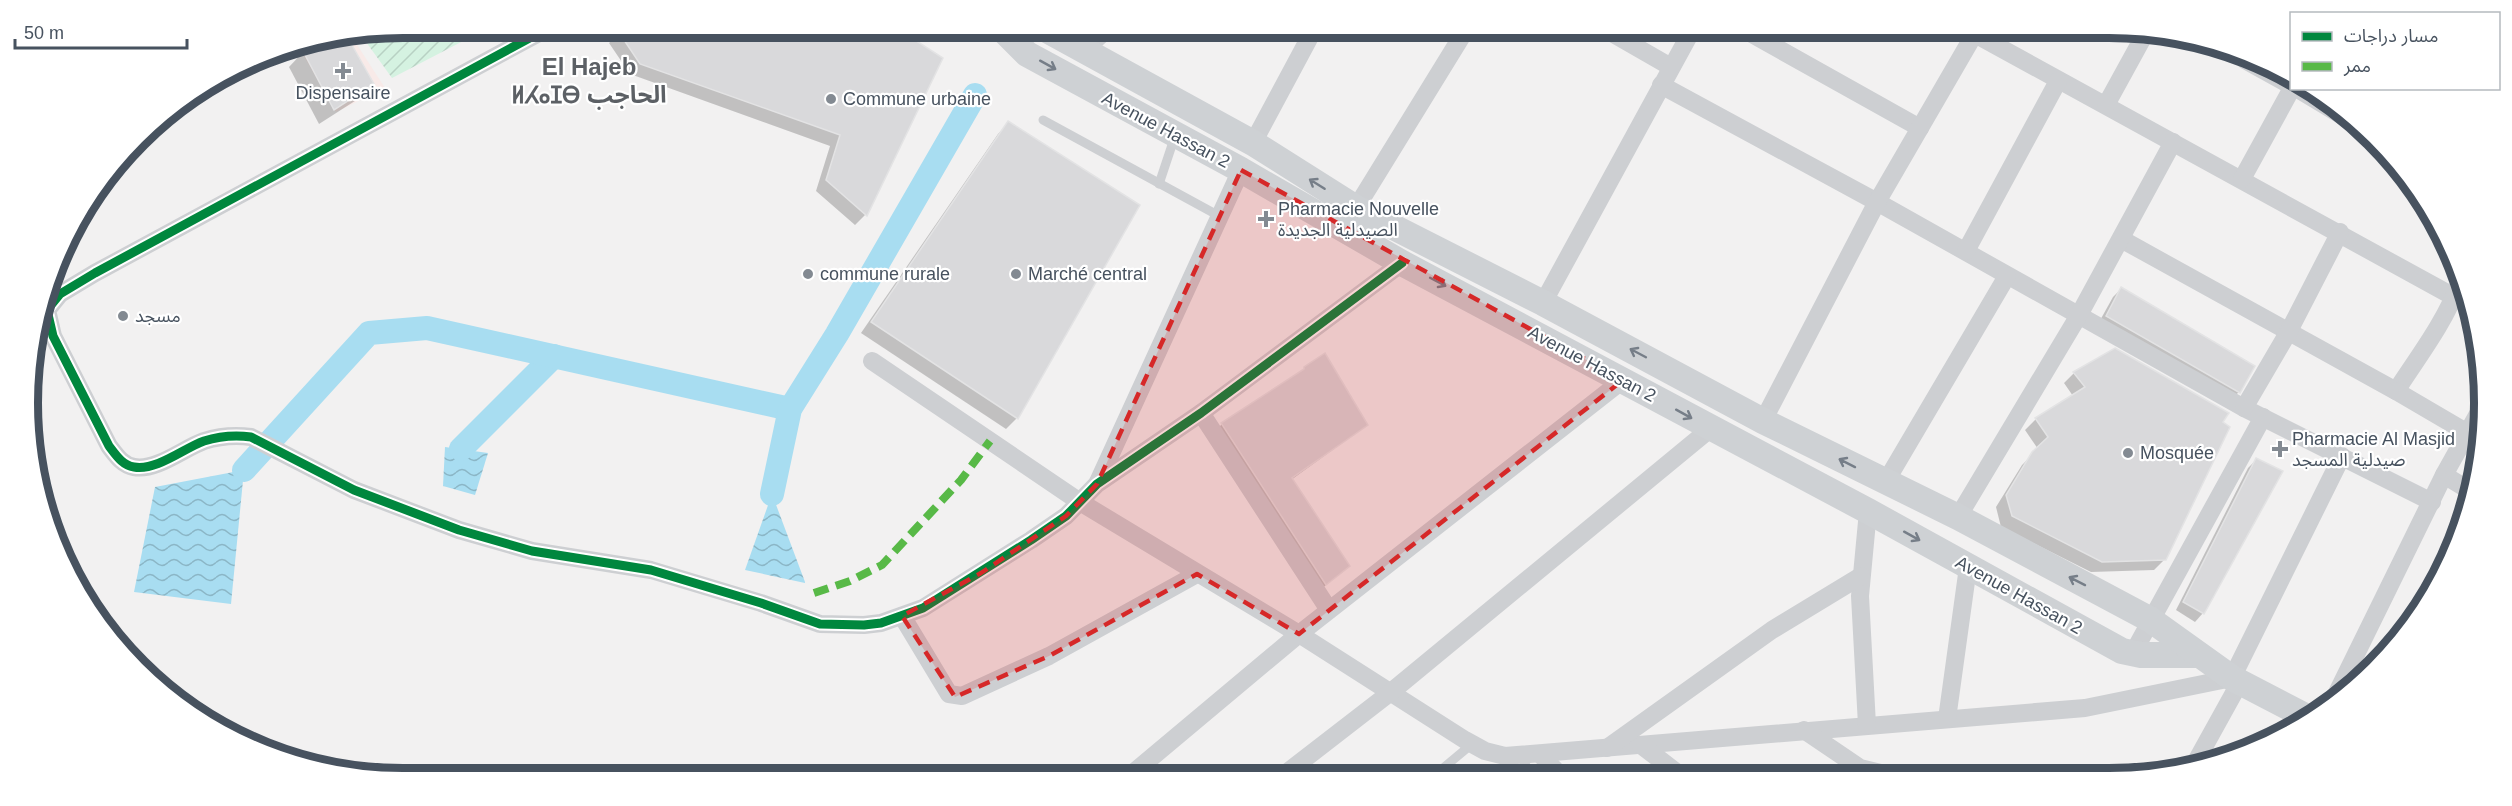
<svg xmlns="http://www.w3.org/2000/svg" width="2512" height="806" font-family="Arial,'Noto Sans Arabic','Noto Sans Tifinagh',sans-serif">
  <defs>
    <pattern id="garden-furrows" width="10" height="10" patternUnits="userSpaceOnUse" patternTransform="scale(1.5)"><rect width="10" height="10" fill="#d5f2e1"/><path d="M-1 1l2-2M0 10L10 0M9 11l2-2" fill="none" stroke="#b8d1c3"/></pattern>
    <pattern id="water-waves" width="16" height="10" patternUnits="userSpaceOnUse" patternTransform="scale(1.5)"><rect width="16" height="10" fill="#a8ddf1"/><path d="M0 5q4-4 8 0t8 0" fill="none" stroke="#8bb6c6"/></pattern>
  </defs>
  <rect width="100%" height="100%" fill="#f2f1f1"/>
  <path fill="#f8eae8" d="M352,37L385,88L336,112L302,53L317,44Z"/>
  <path fill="url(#garden-furrows)" d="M403,27H490L392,78L361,35Z"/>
  <g fill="url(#water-waves)">
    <path d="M445,447L488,453L475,495L443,486Z"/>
    <path d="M244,470L231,604L134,592L155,487Z"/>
    <path d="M772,494L805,582V583L745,570Z"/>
  </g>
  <g fill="#0003">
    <path d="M624,28L895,29L941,58L865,215L855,225L816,191L830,146L630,74L609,43Z"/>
    <path d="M346,38L373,84L358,99L319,124L289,67L303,52L329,42Z"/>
    <path d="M1008,123L1017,418L1006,429L861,333L998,134Z"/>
    <path d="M2121,289L2239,392L2230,400L2098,324L2113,297Z"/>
    <path d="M2074,373L2221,423L2165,559L2154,570L2091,572L2001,527L1996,507L2022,465L2038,449L2025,430L2036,419L2073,396L2064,383Z"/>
    <path d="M1222,424L1367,425L1291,480L1342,572L1320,590L1216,430Z"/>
    <path d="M2256,460L2203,613L2195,622L2176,610L2248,468Z"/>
  </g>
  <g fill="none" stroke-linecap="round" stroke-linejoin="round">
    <g stroke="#a8ddf1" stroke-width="24">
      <path d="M461,449L554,356"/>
      <path d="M244,470L369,333L427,328L790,409"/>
      <path d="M772,494L790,409L837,334L975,95"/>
    </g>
  </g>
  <g fill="#d9d9db" stroke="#e3e3e4" stroke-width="1.5">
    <path d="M616,28L898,29L943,58L867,216L826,180L840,135L640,64Z"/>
    <path d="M348,38L374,84L334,110L303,51L322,43Z"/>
    <path d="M1008,121L1140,205L1018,419L871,322Z"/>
    <path d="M2121,287L2255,366L2240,393L2106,316Z"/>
    <path d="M2115,348L2229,413L2223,422L2230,427L2166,560L2102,562L2012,516L2006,495L2032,452L2048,437L2035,418L2085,387L2073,372Z"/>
    <path d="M1325,353L1368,425L1292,478L1350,566L1326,585L1221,423L1304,369V367Z"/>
    <path d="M2256,458L2283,471L2204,614L2183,602Z"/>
  </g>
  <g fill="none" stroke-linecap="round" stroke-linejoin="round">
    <g stroke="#cdcfd2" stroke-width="9">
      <path d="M1043,120L1221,217"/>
      <path d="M1159,184L1175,136"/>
      <path d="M1436,774L1472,744"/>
      <path d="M1519,774L1529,756"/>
    </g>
    <g stroke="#cdcfd2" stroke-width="18">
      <path d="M548,28L95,273L60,294L47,310L53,336L109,446C116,455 122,465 134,467C157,471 184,448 204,441C220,436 235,435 251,437L354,490L459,530L532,551L651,570L761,603L820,624L864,625L881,623L923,608L1031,540L1066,516L1097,484L1201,413L1402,263"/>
      <path d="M1610,32L1671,67"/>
      <path d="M1750,33L1920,128"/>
      <path d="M1975,34L2467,304"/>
      <path d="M1084,50L1106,30"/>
      <path d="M2245,60L2292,86"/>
      <path d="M1661,85L1877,202L2244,408L2432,502"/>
      <path d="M2296,88L2346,118"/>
      <path d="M2106,105L2145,34"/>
      <path d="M1253,143L1313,31"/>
      <path d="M2242,179L2292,88"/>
      <path d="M1356,208L1465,31"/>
      <path d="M2121,239L2396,391C2418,357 2445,322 2459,284"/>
      <path d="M1966,251L2058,81"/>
      <path d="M1543,303L1691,32"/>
      <path d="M872,361L1080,502L1299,634L1465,740L1485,751L1505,756L2085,708L2232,678L2342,456"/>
      <path d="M2396,391L2466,432"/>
      <path d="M2244,408L2289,331L2340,232"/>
      <path d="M1201,413L1329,610"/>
      <path d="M1763,421L1877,202L1975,33"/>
      <path d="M2444,475L2472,492"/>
      <path d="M1098,482L1241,170"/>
      <path d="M1885,483L2007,276"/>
      <path d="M1958,517L2079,315L2173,142"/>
      <path d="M902,616L949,694L962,696L1049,656L1197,574"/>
      <path d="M2133,653L2263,417"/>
      <path d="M2332,703L2444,475L2478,414"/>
      <path d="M1947,719L1968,567"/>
      <path d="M1867,725L1860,596L1868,511"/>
      <path d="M1804,730L1860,768L1889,775"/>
      <path d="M1641,745L1680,775"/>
      <path d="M1607,748L1772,630L1861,576"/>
      <path d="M1541,755L1559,774"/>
      <path d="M2194,765L2240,682"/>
      <path d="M1133,773L1299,634L1623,380"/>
      <path d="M1285,774L1391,692L1710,429"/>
    </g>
    <g stroke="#ced1d4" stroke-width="26">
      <path d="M1002,29L1027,54L1241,170L1402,263L1868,511L2122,651L2141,655H2198"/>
      <path d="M1047,30L1253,143L1356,208L1543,303L1763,421L1958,517L2151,620L2232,678L2309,718"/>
    </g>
    <path stroke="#58b947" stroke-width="8" stroke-dasharray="15 8" stroke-linecap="butt" d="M814,593L850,581L882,565L961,480L990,441"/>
    <g stroke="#fff" stroke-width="13">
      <path id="cycleway" d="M548,28L95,273L60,294L47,310L53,336L109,446C116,455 122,465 134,467C157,471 184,448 204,441C220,436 235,435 251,437L354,490L459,530L532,551L651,570L761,603L820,624L864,625L881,623L923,608L1031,540L1066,516L1097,484L1201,413L1402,263"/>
    </g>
    <use href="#cycleway" stroke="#00873e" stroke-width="9"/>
  </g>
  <defs><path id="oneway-shaft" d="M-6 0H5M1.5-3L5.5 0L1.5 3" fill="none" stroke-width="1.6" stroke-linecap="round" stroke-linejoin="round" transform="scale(1.5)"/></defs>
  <g stroke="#767e88">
    <use href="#oneway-shaft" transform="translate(1048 65) rotate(29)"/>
    <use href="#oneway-shaft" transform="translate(1317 184) rotate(-148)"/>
    <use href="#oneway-shaft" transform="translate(1438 282) rotate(28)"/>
    <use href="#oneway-shaft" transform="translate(1638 353) rotate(-152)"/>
    <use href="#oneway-shaft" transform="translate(1684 414) rotate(29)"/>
    <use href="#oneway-shaft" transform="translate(1847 463) rotate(-153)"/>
    <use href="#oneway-shaft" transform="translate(1912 536) rotate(29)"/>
    <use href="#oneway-shaft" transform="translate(2077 581) rotate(-153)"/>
  </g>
  <path fill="#d62828" fill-opacity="0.2" stroke="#d62828" stroke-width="4.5" stroke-dasharray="12 8" stroke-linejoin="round" d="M1241,170L1623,380L1299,634L1197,574L1049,656L955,697L902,616L981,573L1066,516L1097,484Z"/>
  <g fill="#838a92" stroke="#fff" stroke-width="2">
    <path d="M340 62h6v6h6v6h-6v6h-6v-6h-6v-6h6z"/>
    <circle cx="831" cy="99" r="6"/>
    <path d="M1263 210h6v6h6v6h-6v6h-6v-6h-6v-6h6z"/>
    <circle cx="808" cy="274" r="6"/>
    <circle cx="1016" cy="274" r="6"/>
    <circle cx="123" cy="316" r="6"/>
    <path d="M2277 440h6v6h6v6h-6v6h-6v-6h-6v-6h6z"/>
    <circle cx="2128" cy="453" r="6"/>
  </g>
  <g text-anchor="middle" stroke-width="4.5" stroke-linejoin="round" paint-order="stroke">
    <g font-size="18" fill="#47525f" stroke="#fff" text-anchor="start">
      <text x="343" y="99" text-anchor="middle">Dispensaire</text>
      <text x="843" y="105">Commune urbaine</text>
      <text x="1278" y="215">Pharmacie Nouvelle<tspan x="1278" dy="21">الصيدلية الجديدة</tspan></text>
      <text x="820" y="280">commune rurale</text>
      <text x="1028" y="280">Marché central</text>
      <text x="135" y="322">مسجد</text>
      <text x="2292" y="445">Pharmacie Al Masjid<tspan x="2292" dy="21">صيدلية المسجد</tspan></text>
      <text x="2140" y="459">Mosquée</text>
    </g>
    <g font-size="18" fill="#47525f" stroke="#fff">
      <text transform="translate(1166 130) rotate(28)" y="6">Avenue Hassan 2</text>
      <text transform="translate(1592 364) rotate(28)" y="6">Avenue Hassan 2</text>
      <text transform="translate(2019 595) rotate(29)" y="6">Avenue Hassan 2</text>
    </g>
    <g font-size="24" font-weight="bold" fill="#5c6065" stroke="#fff">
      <text x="589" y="75">El Hajeb<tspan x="589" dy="28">ⵍⵃⴰⵊⴱ الحاجب</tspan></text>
    </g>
  </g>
  <path d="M0 0H2512V806H0ZM403 38H2109A365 365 0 0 1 2474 403V403A365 365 0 0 1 2109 768H403A365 365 0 0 1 38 403V403A365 365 0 0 1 403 38Z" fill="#fff" fill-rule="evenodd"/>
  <path fill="none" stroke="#47525f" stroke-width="8" d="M403 38H2109A365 365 0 0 1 2474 403V403A365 365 0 0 1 2109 768H403A365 365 0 0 1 38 403V403A365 365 0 0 1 403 38Z"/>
  <rect x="2290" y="12" width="210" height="78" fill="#ffffff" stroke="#b5babf" stroke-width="1.5"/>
  <rect x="2302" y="32" width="30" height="9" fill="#00873e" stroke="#b5babf" stroke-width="1.5"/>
  <text x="2344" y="42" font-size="18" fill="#47525f">مسار دراجات</text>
  <rect x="2302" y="62" width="30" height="9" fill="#58b947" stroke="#b5babf" stroke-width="1.5"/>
  <text x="2344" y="72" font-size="18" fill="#47525f">ممر</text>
  <path d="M15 39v9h172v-9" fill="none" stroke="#47525f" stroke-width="3"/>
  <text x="24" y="39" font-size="18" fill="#47525f" stroke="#ffffff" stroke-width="4.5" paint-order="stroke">50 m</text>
</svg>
